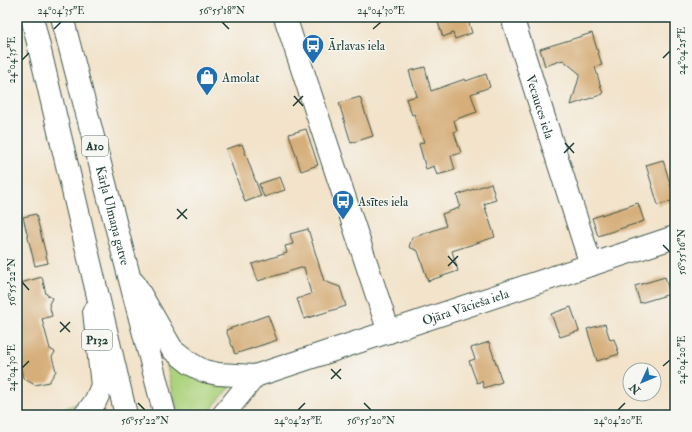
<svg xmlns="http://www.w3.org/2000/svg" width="692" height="432" font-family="'IM FELL Double Pica',serif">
  <rect width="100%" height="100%" fill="#f6f6f2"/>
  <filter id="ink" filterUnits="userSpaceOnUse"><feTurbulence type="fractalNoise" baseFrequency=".025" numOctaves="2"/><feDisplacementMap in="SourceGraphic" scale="8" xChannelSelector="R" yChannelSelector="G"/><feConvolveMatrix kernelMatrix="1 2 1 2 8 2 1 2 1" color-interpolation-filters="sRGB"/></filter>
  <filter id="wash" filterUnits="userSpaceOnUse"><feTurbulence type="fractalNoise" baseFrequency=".012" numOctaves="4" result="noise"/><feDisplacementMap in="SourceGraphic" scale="16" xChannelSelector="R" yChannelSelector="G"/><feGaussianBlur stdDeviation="0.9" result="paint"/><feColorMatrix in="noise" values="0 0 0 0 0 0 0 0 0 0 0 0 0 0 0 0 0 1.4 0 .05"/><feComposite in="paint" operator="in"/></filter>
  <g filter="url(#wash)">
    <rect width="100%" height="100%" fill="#f2e3ca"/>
    <g fill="#acd27c" stroke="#668858">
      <path d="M165,357L192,377L208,383L231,387L215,404L209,415H178Z"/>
      <path d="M88,399L78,412L74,415H46L71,406Z"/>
    </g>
    <g id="blocks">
      <g fill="#d6ae79">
        <path d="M436,17H467L472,33L455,39L453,33L443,37Z"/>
        <path d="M592,33L602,65L595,67L603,94L571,105L580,74L563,60L545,66L540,49Z"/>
        <path d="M425,67L431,91L465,79L466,81L486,74L490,87L471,94L477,112L454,120L457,131L454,132L461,153L451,156L455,170L437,175L434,166L426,169L419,144L424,142L414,114L412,115L406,99L417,96L409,71Z"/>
        <path d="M360,97L373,136L351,143L339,103Z"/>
        <path d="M306,129L318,165L301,171L289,134Z"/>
        <path d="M242,144L261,196L245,202L226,149Z"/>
        <path d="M663,160L675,200L658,205L646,165Z"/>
        <path d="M280,177L285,190L264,197L259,184Z"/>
        <path d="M491,183L496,200L484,204L495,237L452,251L458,271L428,281L418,251L409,247L412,238L446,226L442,214L459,208V206H460L457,195Z"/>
        <path d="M638,203L644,221L598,236L592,218Z"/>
        <path d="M36,214L48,263L35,266L23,217Z"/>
        <path d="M308,229L324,281L340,287L346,306L304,319L297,299L311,294L304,267L258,281L252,264L287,253L285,246L293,244L290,234Z"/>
        <path d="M42,277L46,294L52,298L49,304L52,316L42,319L50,349L55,352L52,357L56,371L49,382L35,385L23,378L17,353V284Z"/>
        <path d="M665,277L670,294L640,303L635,286Z"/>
        <path d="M571,307L579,331L560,337L551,314Z"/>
        <path d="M268,315L277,340L235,354L226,330Z"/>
        <path d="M605,324L610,340L614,339L619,354L597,361L587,329Z"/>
        <path d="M489,342L502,382L484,388L482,381L477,383L469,361L475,359L471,348Z"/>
      </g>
    </g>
  </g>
  <g filter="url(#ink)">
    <use href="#blocks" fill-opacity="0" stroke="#3f564a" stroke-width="1"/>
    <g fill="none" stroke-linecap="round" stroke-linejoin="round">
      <g stroke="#3f564a" stroke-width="24">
        <g id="minor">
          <path d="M285,17L389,332"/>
          <path id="s1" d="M512,17L591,265"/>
        </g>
      </g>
      <g stroke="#3f564a" stroke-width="24">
        <g id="major">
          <path id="s2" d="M134,283L172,349L191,364L204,371L218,374L255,376L675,237"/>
          <path d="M85,415L95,402L102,386L94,311"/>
          <path d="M223,415L255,376"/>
        </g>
      </g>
      <g stroke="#3f564a" stroke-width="24">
        <g id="highway">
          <path d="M32,17L126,415"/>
          <path id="s3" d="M62,17L165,415"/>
        </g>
      </g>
      <use href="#minor" stroke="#fff" stroke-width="22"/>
      <use href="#major" stroke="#fff" stroke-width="22"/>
      <use href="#highway" stroke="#fff" stroke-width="22"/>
    </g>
  </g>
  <path fill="none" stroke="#1f3d34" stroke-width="1.5" d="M222,22L229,29M54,29L61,22M373,29L381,22M663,58L670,51M22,60L29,53M294,96L303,106M293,106L303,96M565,143L574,153M564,153L574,143M177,209L187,219M177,219L187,209M663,245L670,252M448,256L457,266M448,266L458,256M22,282L29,290M60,322L70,332M60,332L70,322M663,366L670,360M22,368L29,361M331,369L341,379M331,379L341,369M138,403L145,410M364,403L371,410M298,410L305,403M618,410L625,403"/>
  <defs>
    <g id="bus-pin" transform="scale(1.15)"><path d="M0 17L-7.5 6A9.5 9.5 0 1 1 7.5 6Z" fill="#1f6fb2" stroke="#f6f6f2"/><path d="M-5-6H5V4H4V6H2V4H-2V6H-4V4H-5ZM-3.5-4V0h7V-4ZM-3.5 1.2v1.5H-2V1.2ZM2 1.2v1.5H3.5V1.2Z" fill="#fff"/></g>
    <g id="shop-pin" transform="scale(1.15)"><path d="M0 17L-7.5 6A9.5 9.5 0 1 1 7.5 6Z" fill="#1f6fb2" stroke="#f6f6f2"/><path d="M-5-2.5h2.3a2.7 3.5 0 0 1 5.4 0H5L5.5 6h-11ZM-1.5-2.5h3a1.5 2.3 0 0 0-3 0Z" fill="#fff"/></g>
  </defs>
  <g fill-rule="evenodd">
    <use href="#bus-pin" x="313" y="45"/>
    <use href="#shop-pin" x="207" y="77"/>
    <use href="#bus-pin" x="343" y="201"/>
  </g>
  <g text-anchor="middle" stroke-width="3" stroke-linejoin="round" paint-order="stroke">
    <g fill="#f6f6f2" stroke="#60746d" stroke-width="1">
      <rect x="82" y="136" width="26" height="20" rx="3"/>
      <rect x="82" y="330" width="30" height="20" rx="3"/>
    </g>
    <g font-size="12" font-weight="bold" fill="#1f3d34">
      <text x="95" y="150">A10</text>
      <text x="97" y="344">P132</text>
    </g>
    <g font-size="13" fill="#1f3d34" stroke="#f6f6f2" text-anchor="start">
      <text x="328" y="50">Ārlavas iela</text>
      <text x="222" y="82">Amolat</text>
      <text x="358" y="206">Asītes iela</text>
    </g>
    <g font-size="13" fill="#1f3d34" stroke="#f6f6f2">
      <text dy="5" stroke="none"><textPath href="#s1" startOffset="94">Vecauces iela</textPath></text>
      <text dy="5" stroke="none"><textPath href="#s3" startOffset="205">Kārļa Ulmaņa gatve</textPath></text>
      <text dy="5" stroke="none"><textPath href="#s2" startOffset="388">Ojāra Vācieša iela</textPath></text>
    </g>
  </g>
  <rect width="692" height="432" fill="none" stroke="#f6f6f2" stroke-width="44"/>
  <g transform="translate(642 382) rotate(226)"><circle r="19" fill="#f6f6f2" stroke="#a0aca6"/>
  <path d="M0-3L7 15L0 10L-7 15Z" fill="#1f6fb2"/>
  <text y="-6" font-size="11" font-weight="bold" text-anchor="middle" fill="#1f3d34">N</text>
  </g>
  <rect x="22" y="22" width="648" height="388" fill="none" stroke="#1f3d34" stroke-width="1.5"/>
  <g font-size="10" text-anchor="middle" fill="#1f3d34">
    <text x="61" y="14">24°04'35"E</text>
    <text x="222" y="14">56°55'18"N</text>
    <text x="381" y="14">24°04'30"E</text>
    <text transform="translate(681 51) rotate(-90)" y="4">24°04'25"E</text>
    <text transform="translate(11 60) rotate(-90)" y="4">24°04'35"E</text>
    <text transform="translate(681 252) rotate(-90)" y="4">56°55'16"N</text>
    <text transform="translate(11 282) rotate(-90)" y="4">56°55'22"N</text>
    <text transform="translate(681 360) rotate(-90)" y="4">24°04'20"E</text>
    <text transform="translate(11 368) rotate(-90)" y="4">24°04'30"E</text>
    <text x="145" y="424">56°55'22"N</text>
    <text x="298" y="424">24°04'25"E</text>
    <text x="371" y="424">56°55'20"N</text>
    <text x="618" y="424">24°04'20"E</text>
  </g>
</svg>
